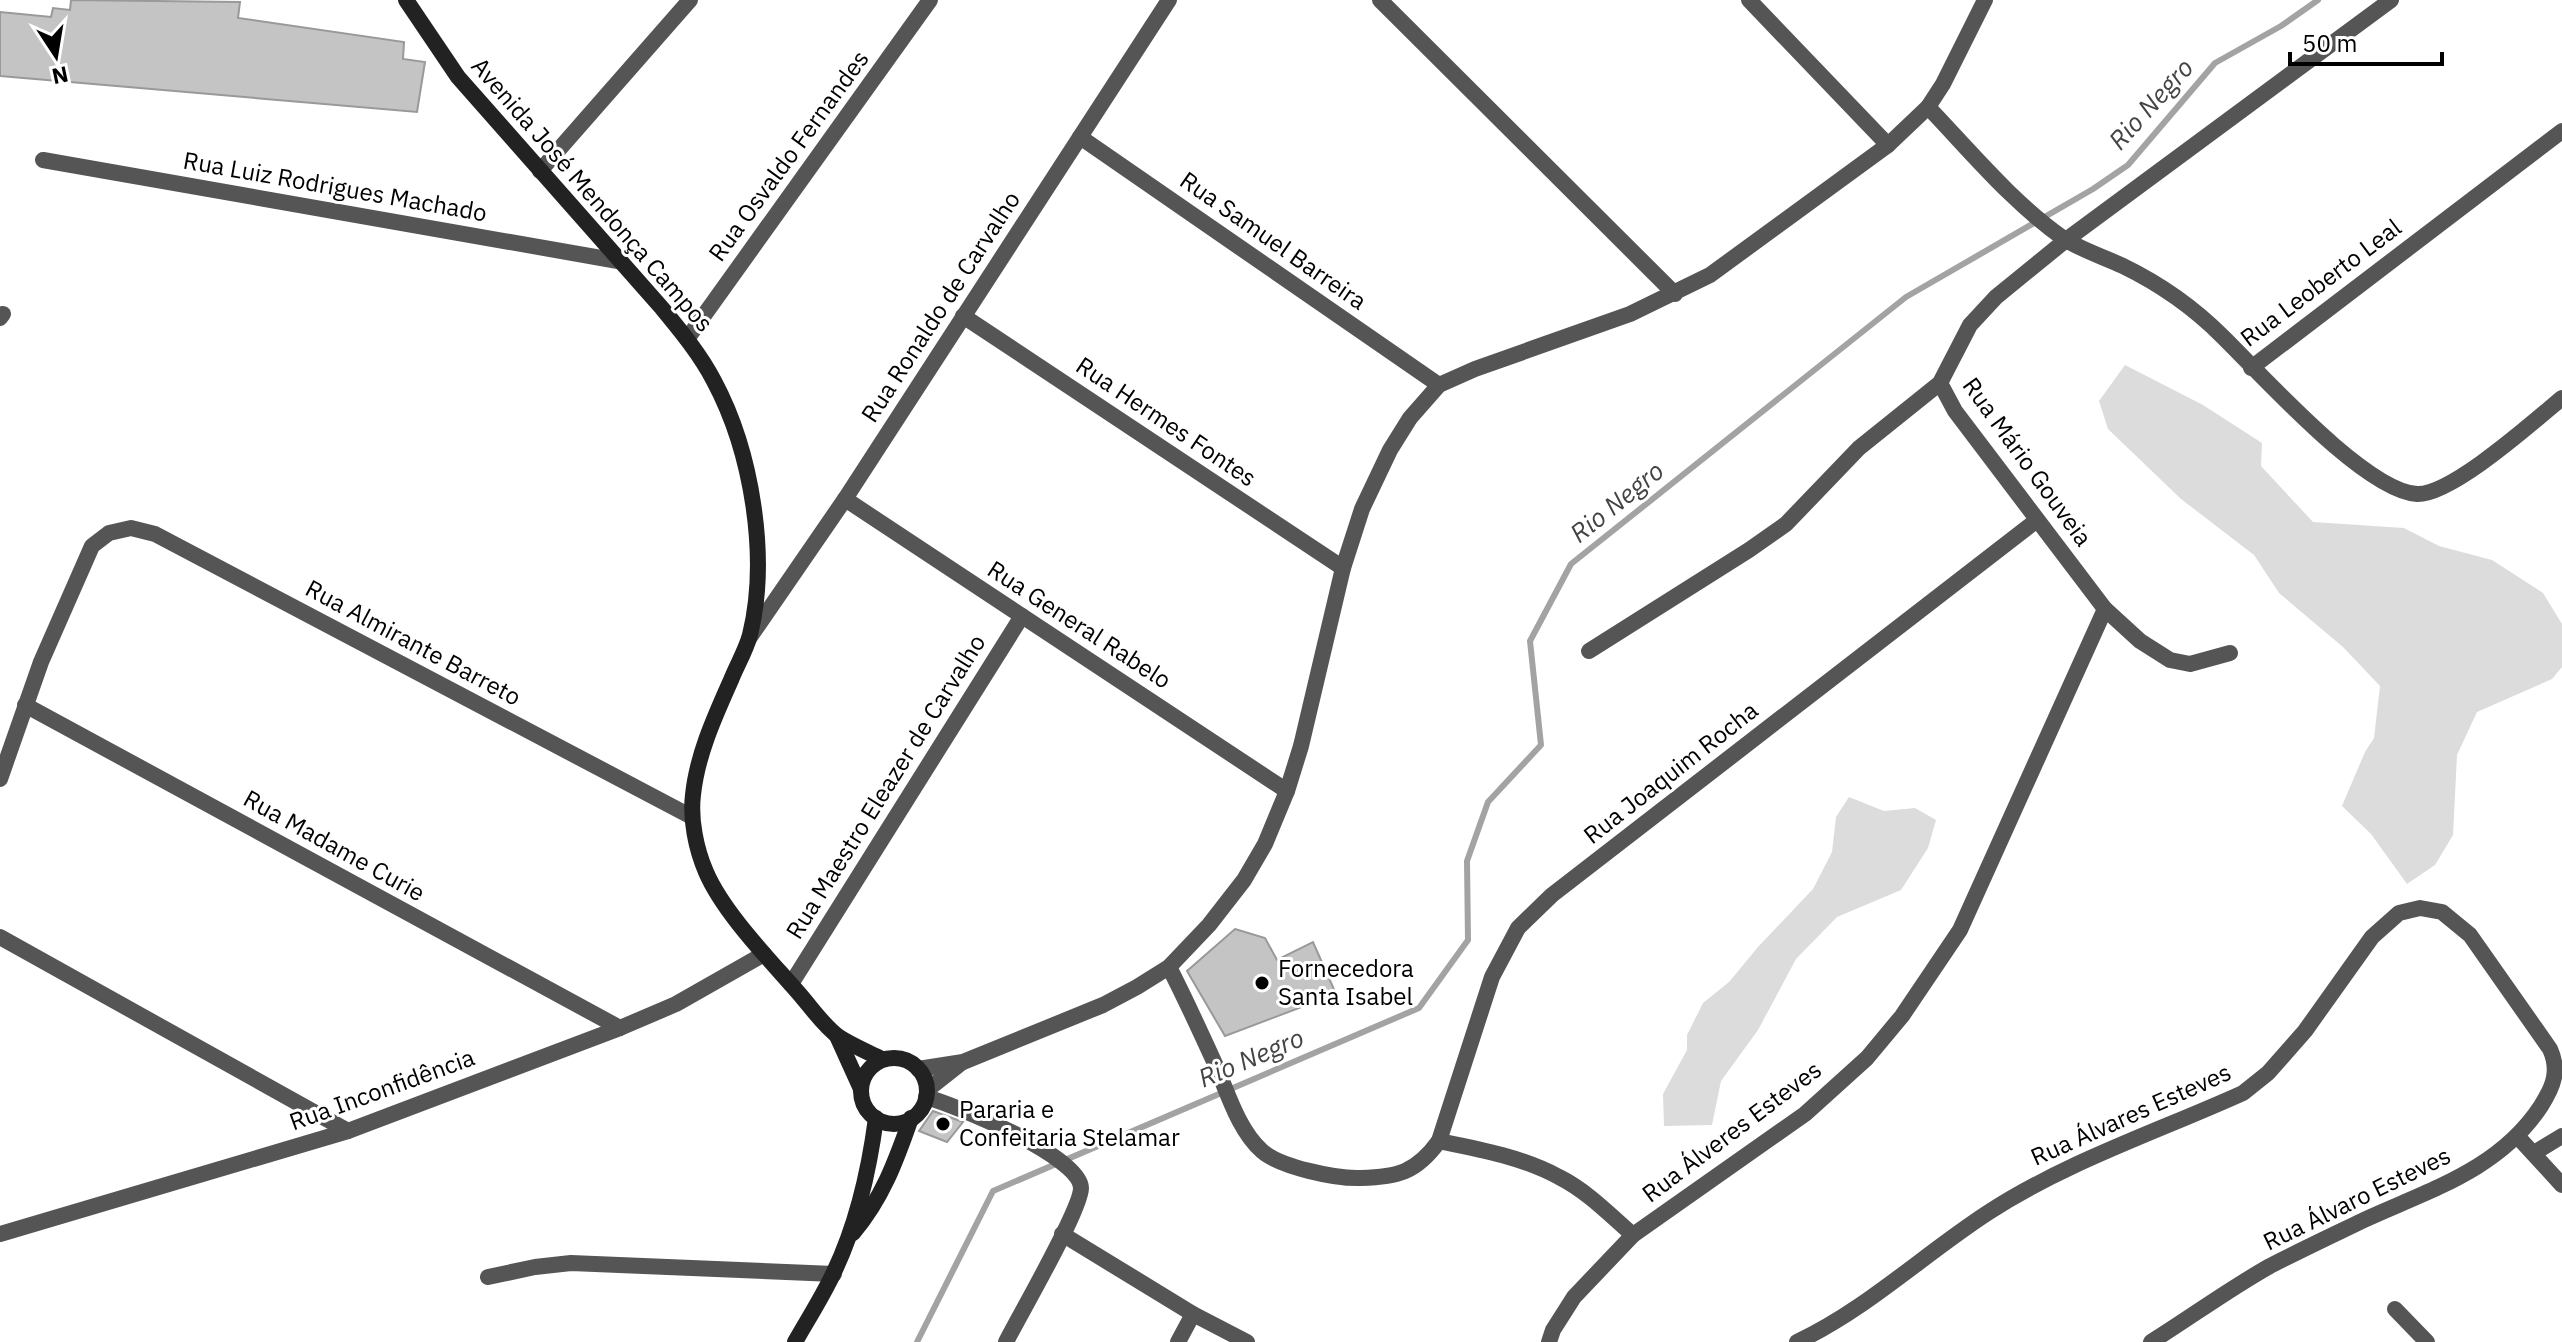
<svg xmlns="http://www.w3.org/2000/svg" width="2562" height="1342" font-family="'IBM Plex Sans',sans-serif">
  <rect width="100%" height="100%" fill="#fff"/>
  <g fill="#dcdcdc">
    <path d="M2125,365L2203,405L2262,443L2261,466L2313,522L2404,528L2439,546L2492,560L2543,593L2562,624V667L2552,679L2477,712L2457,755L2453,835L2435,865L2407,884L2371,834L2342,806L2365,752L2374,738L2380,686L2343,647L2279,593L2254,555L2181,499L2108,429L2099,401Z"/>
    <path d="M1849,797L1884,811L1915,808L1936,820L1928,848L1901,890L1837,917L1796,959L1758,1030L1721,1081L1712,1125L1664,1126L1663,1094L1687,1050V1035L1703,1003L1729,982L1758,947L1813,889L1832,852L1836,817Z"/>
  </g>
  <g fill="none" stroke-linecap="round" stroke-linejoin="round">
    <path stroke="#a3a3a3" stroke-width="6" d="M917,1342L993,1191L1419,1008L1468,940L1467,861L1488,802L1541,745L1530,641L1571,564L1906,297L2093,189L2128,165L2215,63L2281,26L2318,0"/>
  </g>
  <g fill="#c4c4c4" stroke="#999" stroke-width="2">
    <path d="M71,0L240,2L238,18L404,42L403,59L425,62L417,112L0,76V12L51,17L53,8L70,10Z"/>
    <path d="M1235,929L1265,938L1277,960L1313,942L1336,994L1225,1036L1187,971Z"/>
    <path d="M933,1111L963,1122L947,1142L919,1131Z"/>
  </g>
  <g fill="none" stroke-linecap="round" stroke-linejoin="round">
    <g stroke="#555" stroke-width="16">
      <path d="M1380,0L1675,294"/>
      <path d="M1749,0L1888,145"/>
      <path d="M1928,107C1971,152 2012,202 2063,238C2081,250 2104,257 2123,266C2160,284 2193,307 2222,336C2261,374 2365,491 2417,494C2452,495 2534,421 2562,398"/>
      <path d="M1080,137L1439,385"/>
      <path d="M43,160L618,261"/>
      <path d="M540,171L690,0"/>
      <path d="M963,316L1343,568"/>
      <path d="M0,318L3,314"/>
      <path d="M687,339L930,0"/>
      <path d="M2251,368L2562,131"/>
      <path d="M1940,383L1955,411L2105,609L2140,641L2170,660L2190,664L2230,653"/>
      <path d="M845,499L1287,791"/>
      <path d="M750,637L845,499L1169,0"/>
      <path d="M1589,651L1749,550L1786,524L1859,448L1940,383L1970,325L1996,297L2066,240L2391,0"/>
      <path d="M25,705L620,1028"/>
      <path d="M0,779L41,662L92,546L109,533L131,528L155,534L692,817"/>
      <path d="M0,937L348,1131"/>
      <path d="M1169,967C1186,1000 1201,1033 1216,1066C1228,1094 1239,1131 1262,1151C1280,1167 1336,1179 1361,1178C1397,1177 1416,1173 1439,1141C1479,1149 1522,1157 1559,1177C1587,1191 1610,1215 1633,1235"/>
      <path d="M791,984L1022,616"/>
      <path d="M926,1097C955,1105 1080,1156 1081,1188C1081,1210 1019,1316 1006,1342"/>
      <path d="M2518,1137L2562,1185"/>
      <path d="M1439,1141L1492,977L1518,928L1552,895L2037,520"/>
      <path d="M2534,1153L2562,1136"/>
      <path d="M0,1234L348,1131L620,1028L676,1004L764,954"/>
      <path d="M1062,1234L1193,1314L1247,1342"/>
      <path d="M488,1277L535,1267L571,1263L834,1274"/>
      <path d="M2395,1309L2427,1342"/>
      <path d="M1178,1342L1193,1314"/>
      <path d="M1549,1342L1553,1330L1574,1297L1633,1235L1805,1114L1867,1058L1902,1016L1960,930L2105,609"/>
      <path d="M1797,1342C1867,1309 1924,1254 1989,1212C2066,1162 2159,1131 2243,1093L2268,1073L2305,1031L2372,937L2399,913L2420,908L2442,912L2470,935L2550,1049C2560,1071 2553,1087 2541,1106C2499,1170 2429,1190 2364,1220C2333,1235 2301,1250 2270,1266C2229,1289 2191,1317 2151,1342"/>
    </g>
    <g stroke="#555" stroke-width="16">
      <path d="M918,1069L963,1062L1103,1005L1137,987L1169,967L1209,925L1244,880L1265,844L1287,791L1301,746L1343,568L1362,509L1390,450L1410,418L1439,385L1475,369L1630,314L1710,275L1888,145L1928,107L1943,84L1985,0"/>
      <path d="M927,1090L960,1064"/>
    </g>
    <g stroke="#222" stroke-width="16">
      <path d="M406,0L458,77L661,307C680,330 700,354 714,381C752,452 769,557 750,635C746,650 737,665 731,680C715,716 697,755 693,795C690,819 696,849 706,872C724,914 772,962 802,997C813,1010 825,1027 839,1037C853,1046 868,1052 882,1059"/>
      <path d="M837,1036L861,1089"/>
      <circle cx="894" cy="1091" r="33"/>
      <path d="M853,1233C882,1199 896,1161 911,1118"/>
      <path d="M795,1342C808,1319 823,1296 834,1272C857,1224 869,1171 876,1118"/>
    </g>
  </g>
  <g fill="#000" stroke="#fff" stroke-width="3">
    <circle cx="1262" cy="983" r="8"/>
    <circle cx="943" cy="1124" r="8"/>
  </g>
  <g text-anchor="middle" stroke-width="6" stroke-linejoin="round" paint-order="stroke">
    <g font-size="24" fill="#000" stroke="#fff">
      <text transform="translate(789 156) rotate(-54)" y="8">Rua Osvaldo Fernandes</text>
      <text transform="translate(335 187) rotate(10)" y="8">Rua Luiz Rodrigues Machado</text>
      <text transform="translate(592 195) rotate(49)" y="8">Avenida José Mendonça Campos</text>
      <text transform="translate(1273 241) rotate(35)" y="8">Rua Samuel Barreira</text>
      <text transform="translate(2321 283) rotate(-37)" y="8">Rua Leoberto Leal</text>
      <text transform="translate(941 307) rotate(-57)" y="8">Rua Ronaldo de Carvalho</text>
      <text transform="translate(1166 422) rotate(34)" y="8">Rua Hermes Fontes</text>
      <text transform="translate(2027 462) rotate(54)" y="8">Rua Mário Gouveia</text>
      <text transform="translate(1079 625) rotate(33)" y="8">Rua General Rabelo</text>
      <text transform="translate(413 643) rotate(28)" y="8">Rua Almirante Barreto</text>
      <text transform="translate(1671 773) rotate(-38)" y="8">Rua Joaquim Rocha</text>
      <text transform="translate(886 787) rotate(-58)" y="8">Rua Maestro Eleazer de Carvalho</text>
      <text transform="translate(334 846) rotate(29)" y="8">Rua Madame Curie</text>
      <text transform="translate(382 1090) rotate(-20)" y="8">Rua Inconfidência</text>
      <text transform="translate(2131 1115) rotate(-24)" y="8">Rua Álvares Esteves</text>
      <text transform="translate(1732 1132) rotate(-37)" y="8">Rua Álveres Esteves</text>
      <text transform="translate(2357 1199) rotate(-26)" y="8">Rua Álvaro Esteves</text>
    </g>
    <g font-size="24" fill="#000" stroke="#fff" text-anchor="start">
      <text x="1278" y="977">Fornecedora<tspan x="1278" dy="28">Santa Isabel</tspan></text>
      <text x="959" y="1118">Pararia e<tspan x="959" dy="28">Confeitaria Stelamar</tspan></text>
    </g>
    <g font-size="26" font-style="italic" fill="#444" stroke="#fff">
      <text transform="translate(2151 104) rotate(-48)" y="9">Rio Negro</text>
      <text transform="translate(1617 502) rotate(-39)" y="9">Rio Negro</text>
      <text transform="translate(1251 1058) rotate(-23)" y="9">Rio Negro</text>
    </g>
  </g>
  <g transform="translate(56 56) rotate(168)" stroke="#ffffff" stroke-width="6" paint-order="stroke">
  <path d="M0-6L14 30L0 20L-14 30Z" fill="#000000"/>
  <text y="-12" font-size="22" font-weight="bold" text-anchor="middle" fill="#000000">N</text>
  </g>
  <path d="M2290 52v12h152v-12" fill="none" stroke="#000000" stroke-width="4"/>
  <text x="2302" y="52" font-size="24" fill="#000000" stroke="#ffffff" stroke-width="6" paint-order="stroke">50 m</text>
</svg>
